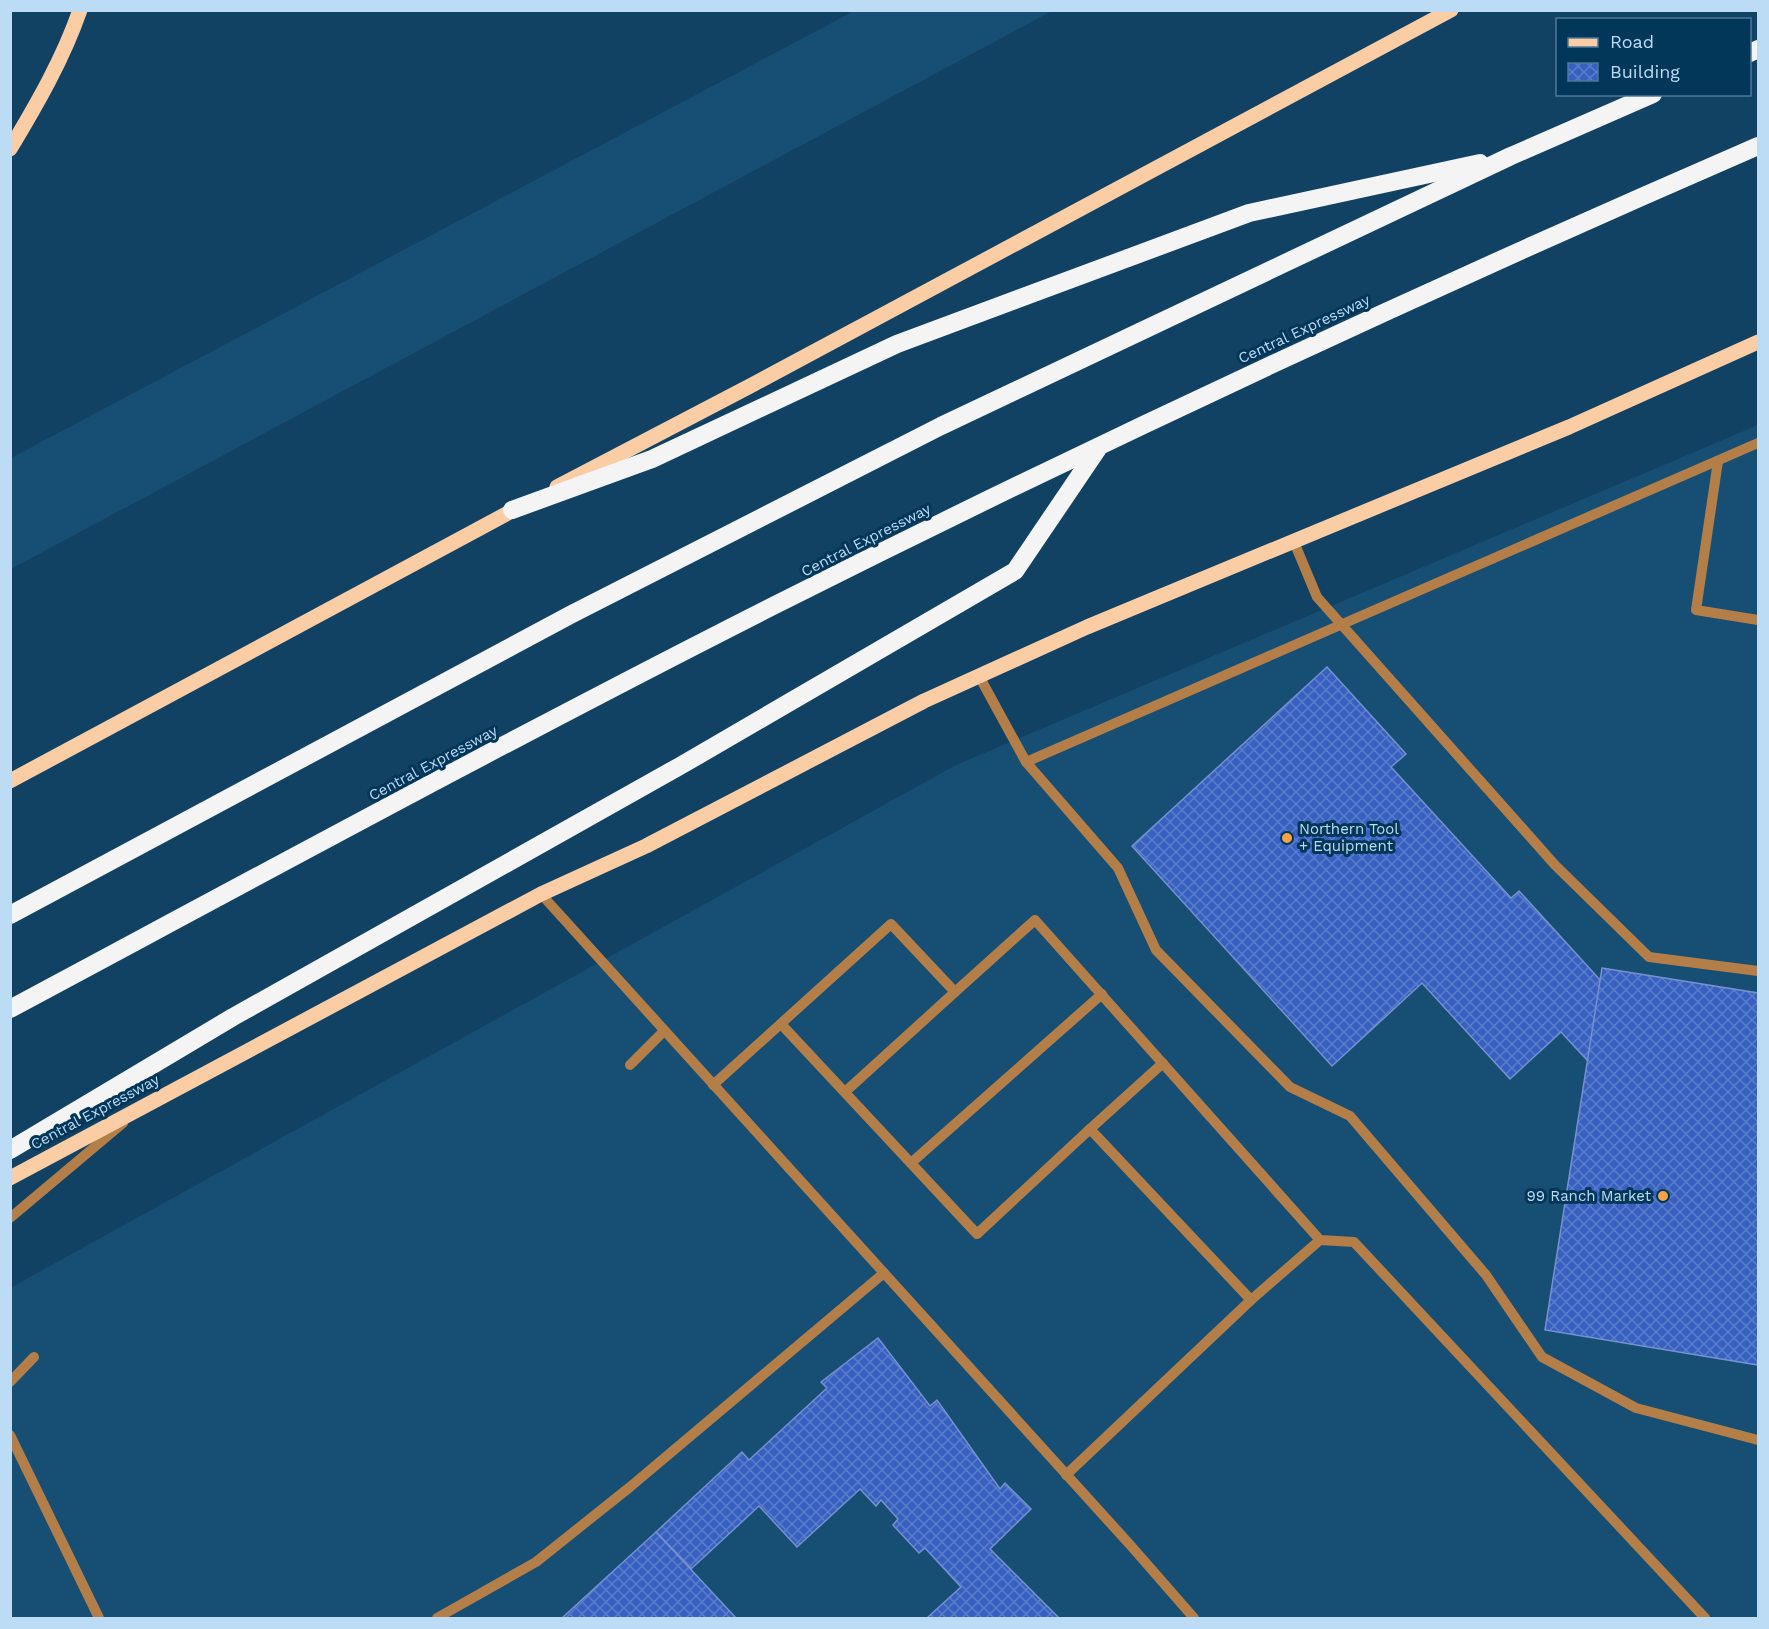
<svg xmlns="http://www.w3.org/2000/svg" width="1769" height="1629" font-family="'Work Sans',sans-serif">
  <defs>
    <pattern id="building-cross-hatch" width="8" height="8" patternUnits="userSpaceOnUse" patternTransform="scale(1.5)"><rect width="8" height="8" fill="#3760c0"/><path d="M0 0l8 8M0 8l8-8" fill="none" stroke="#5b7ecc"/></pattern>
  </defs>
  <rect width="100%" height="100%" fill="#114264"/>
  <g fill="#164e74">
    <path d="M856,10L1052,11L11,569V458Z"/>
    <path d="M1758,425V1618H11L10,1288L956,765Z"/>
  </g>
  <g fill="url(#building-cross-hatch)" stroke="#7592cf" stroke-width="1.5">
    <path d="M1327,667L1406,754L1391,767L1511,898L1519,891L1601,981L1588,1061L1561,1032L1510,1079L1422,983L1332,1066L1132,846Z"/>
    <path d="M1602,968L1758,993V1365L1545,1330Z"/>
    <path d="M878,1338L930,1406L937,1400L1000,1489L1005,1483L1031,1509L990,1549L1059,1618H927L961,1587L925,1548L919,1553L893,1525L898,1519L881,1500L876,1506L860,1489L797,1547L759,1506L691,1569L656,1532L742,1452L749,1460L827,1388L821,1382Z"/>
    <path d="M656,1532L736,1618H562Z"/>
  </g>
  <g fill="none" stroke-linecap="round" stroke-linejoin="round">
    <g stroke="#b47e48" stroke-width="10">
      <path d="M1718,461L1696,610L1758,620"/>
      <path d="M1294,542L1317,597L1555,865L1649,957L1758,971"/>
      <path d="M979,676L1026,762L1118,868L1156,950L1290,1087L1350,1116L1486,1275L1542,1357L1636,1408L1758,1440"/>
      <path d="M1026,762L1758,443"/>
      <path d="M541,894L1132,1547L1194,1618"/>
      <path d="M781,1024L977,1234L1090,1129L1251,1300L1320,1240"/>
      <path d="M630,1065L664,1031"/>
      <path d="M713,1085L891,924L955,992L1035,920L1320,1240L1354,1242L1705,1618"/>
      <path d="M845,1092L955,992"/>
      <path d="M1090,1129L1163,1063"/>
      <path d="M911,1163L1102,994"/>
      <path d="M10,1218L123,1123"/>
      <path d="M10,1382L34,1357"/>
      <path d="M10,1435L99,1618"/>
      <path d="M1066,1475L1251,1300"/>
      <path d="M437,1618L536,1562L630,1487L884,1273"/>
    </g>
    <g stroke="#facda4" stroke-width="15">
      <path d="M10,149C37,104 63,59 80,10"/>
      <path d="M557,487L752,385L1451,10"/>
      <path d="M10,781L523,505"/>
      <path d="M10,1178L541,894L646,846L924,701L1087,627L1569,427L1758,342"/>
    </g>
    <g stroke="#f4f4f4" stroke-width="18">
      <path d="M1750,53L1758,49"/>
      <path d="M512,510L652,459L897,344L1249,213L1480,163"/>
      <path d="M10,915L572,614L941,426L1511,156L1653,94"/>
      <path d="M10,1009C264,873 516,736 773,606C1097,443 1426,290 1758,146"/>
      <path d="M10,1150L233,1017L680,766L1015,571L1099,447"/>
    </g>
  </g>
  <g fill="#f6a248" stroke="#033759" stroke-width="2">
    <circle cx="1287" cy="838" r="6"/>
    <circle cx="1663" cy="1196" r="6"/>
  </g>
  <g text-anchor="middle" stroke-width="6" stroke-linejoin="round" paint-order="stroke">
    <g font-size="15" fill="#bcdbf5" stroke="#033759">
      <text transform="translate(1304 329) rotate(-25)" y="5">Central Expressway</text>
      <text transform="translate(866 540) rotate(-27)" y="5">Central Expressway</text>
      <text transform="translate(433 763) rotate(-28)" y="5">Central Expressway</text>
      <text transform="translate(95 1112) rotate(-28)" y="5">Central Expressway</text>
    </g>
    <g font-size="15" fill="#bcdbf5" stroke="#033759" text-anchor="start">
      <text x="1299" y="834">Northern Tool<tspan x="1299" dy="17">+ Equipment</tspan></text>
      <text x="1651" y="1201" text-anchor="end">99 Ranch Market</text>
    </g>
  </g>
  <rect width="1769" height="1629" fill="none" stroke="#bcdbf5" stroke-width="24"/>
  <rect x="1556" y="18" width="195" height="78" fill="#033759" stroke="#4d7997" stroke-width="1.5"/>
  <rect x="1568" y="38" width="30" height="9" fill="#facda4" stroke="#4d7997" stroke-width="1.5"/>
  <text x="1610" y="48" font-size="18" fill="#bcdbf5">Road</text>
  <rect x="1568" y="63" width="30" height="18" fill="url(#building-cross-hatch)" stroke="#4d7997" stroke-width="1.5"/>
  <text x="1610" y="78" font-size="18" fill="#bcdbf5">Building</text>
</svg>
